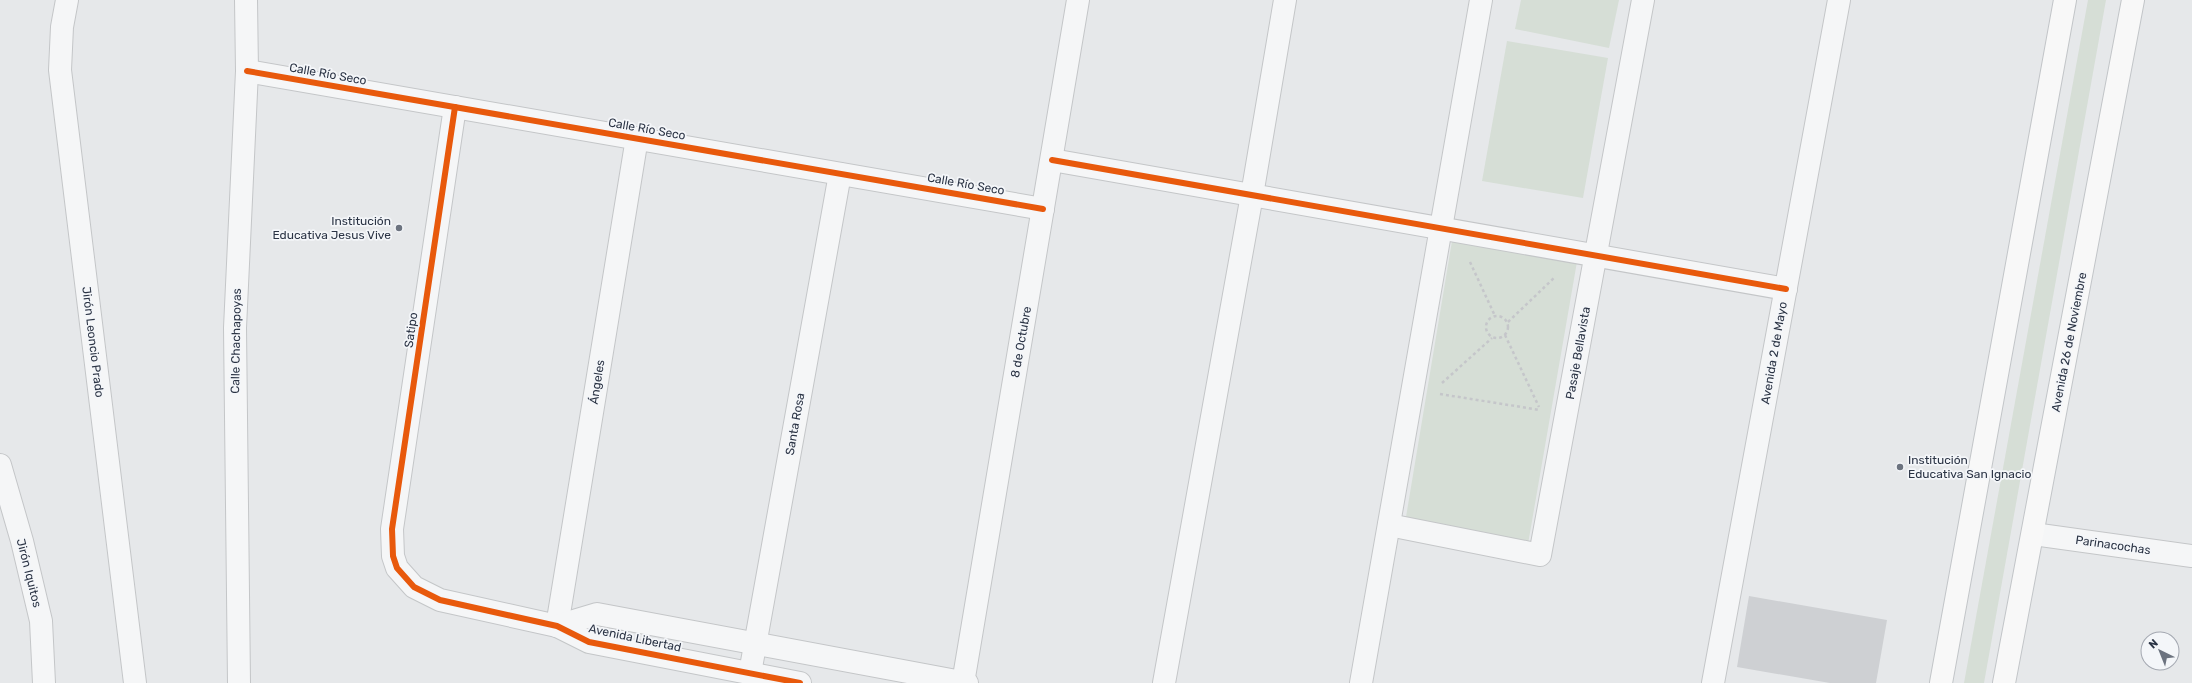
<svg xmlns="http://www.w3.org/2000/svg" width="2192" height="683" font-family="Rubik,sans-serif">
  <rect width="100%" height="100%" fill="#e6e8ea"/>
  <g fill="#d6ded6">
    <path d="M1521,0H1619L1609,48L1515,29Z"/>
    <path d="M2088,0H2106L1984,683H1964Z"/>
    <path d="M1507,41L1608,58L1583,198L1482,181Z"/>
    <path d="M1453,235L1578,256L1528,544L1406,517Z"/>
  </g>
  <path fill="#ced0d3" d="M1749,596L1887,620L1876,683H1830L1737,667Z"/>
  <g fill="none" stroke-linecap="round" stroke-linejoin="round">
    <g stroke="#c4c6c8" stroke-width="24">
      <g id="minor">
        <path d="M67,0L62,27L60,70L135,683"/>
        <path d="M247,71L1043,209"/>
        <path d="M455,107L392,529L393,556L397,568L414,587L440,600L557,626L589,642L800,683"/>
        <path d="M1052,160L1786,289"/>
        <path d="M0,465L22,541L41,621L44,683"/>
        <path d="M1389,525L1540,555L1643,0"/>
        <path d="M2033,534L2192,556"/>
        <path d="M557,626L637,138"/>
        <path d="M557,626L597,614L967,683"/>
        <path d="M750,673L840,174"/>
        <path d="M239,683L235,328L247,71L246,0"/>
        <path d="M963,683L1078,0"/>
        <path d="M1164,683L1252,195L1285,0"/>
        <path d="M1361,683L1481,0"/>
        <path d="M1713,683L1839,0"/>
      </g>
    </g>
    <g stroke="#c2c5c8" stroke-width="24">
      <g id="major">
        <path d="M1941,683L2065,0"/>
        <path d="M2004,683L2133,0"/>
      </g>
    </g>
    <g stroke="#c5c6ca" stroke-width="2.5" stroke-dasharray="3 3" stroke-linecap="butt">
      <path d="M1470,262L1495,316"/>
      <circle cx="1497" cy="327" r="11"/>
      <path d="M1508,322L1555,277"/>
      <path d="M1505,335L1539,407"/>
      <path d="M1442,383L1492,338"/>
      <path d="M1440,394L1540,410"/>
    </g>
    <use href="#minor" stroke="#f5f6f7" stroke-width="22"/>
    <use href="#major" stroke="#f8f8f8" stroke-width="22"/>
    <g stroke="#f4f6f9" stroke-width="8">
      <g id="cycleway">
        <path d="M247,71L1043,209"/>
        <path d="M455,107L392,529L393,556L397,568L414,587L440,600L557,626L589,642L800,683"/>
        <path d="M1052,160L1786,289"/>
      </g>
    </g>
    <use href="#cycleway" stroke="#e8590c" stroke-width="6"/>
  </g>
  <g fill="#6c737f" stroke="#f4f6f9" stroke-width="1.5">
    <circle cx="399" cy="228" r="4"/>
    <circle cx="1900" cy="467" r="4"/>
  </g>
  <g text-anchor="middle" stroke-width="3.5" stroke-linejoin="round" paint-order="stroke">
    <g font-size="12" fill="#2b3445" stroke="#f4f6f9">
      <text transform="translate(328 74) rotate(10)" y="4">Calle Río Seco</text>
      <text transform="translate(647 129) rotate(10)" y="4">Calle Río Seco</text>
      <text transform="translate(966 184) rotate(10)" y="4">Calle Río Seco</text>
      <text transform="translate(411 330) rotate(-82)" y="4">Satipo</text>
      <text transform="translate(236 341) rotate(-89)" y="4">Calle Chachapoyas</text>
      <text transform="translate(93 342) rotate(83)" y="4">Jirón Leoncio Prado</text>
      <text transform="translate(1021 342) rotate(-80)" y="4">8 de Octubre</text>
      <text transform="translate(2069 342) rotate(-79)" y="4">Avenida 26 de Noviembre</text>
      <text transform="translate(1578 353) rotate(-80)" y="4">Pasaje Bellavista</text>
      <text transform="translate(1774 353) rotate(-80)" y="4">Avenida 2 de Mayo</text>
      <text transform="translate(597 382) rotate(-81)" y="4">Ángeles</text>
      <text transform="translate(795 424) rotate(-80)" y="4">Santa Rosa</text>
      <text transform="translate(2113 545) rotate(8)" y="4">Parinacochas</text>
      <text transform="translate(29 573) rotate(76)" y="4">Jirón Iquitos</text>
      <text transform="translate(635 638) rotate(12)" y="4">Avenida Libertad</text>
    </g>
    <g font-size="12" fill="#2b3445" stroke="#f4f6f9" text-anchor="end">
      <text x="391" y="225">Institución<tspan x="391" dy="14">Educativa Jesus Vive</tspan></text>
      <text x="1908" y="464" text-anchor="start">Institución<tspan x="1908" dy="14">Educativa San Ignacio</tspan></text>
    </g>
  </g>
  <g transform="translate(2160 651) rotate(317)"><circle r="19" fill="#f4f6f9" stroke="#a4a8b1"/>
  <path d="M0-3L7 15L0 10L-7 15Z" fill="#6c737f"/>
  <text y="-6" font-size="11" font-weight="bold" text-anchor="middle" fill="#2b3445">N</text>
  </g>
</svg>
